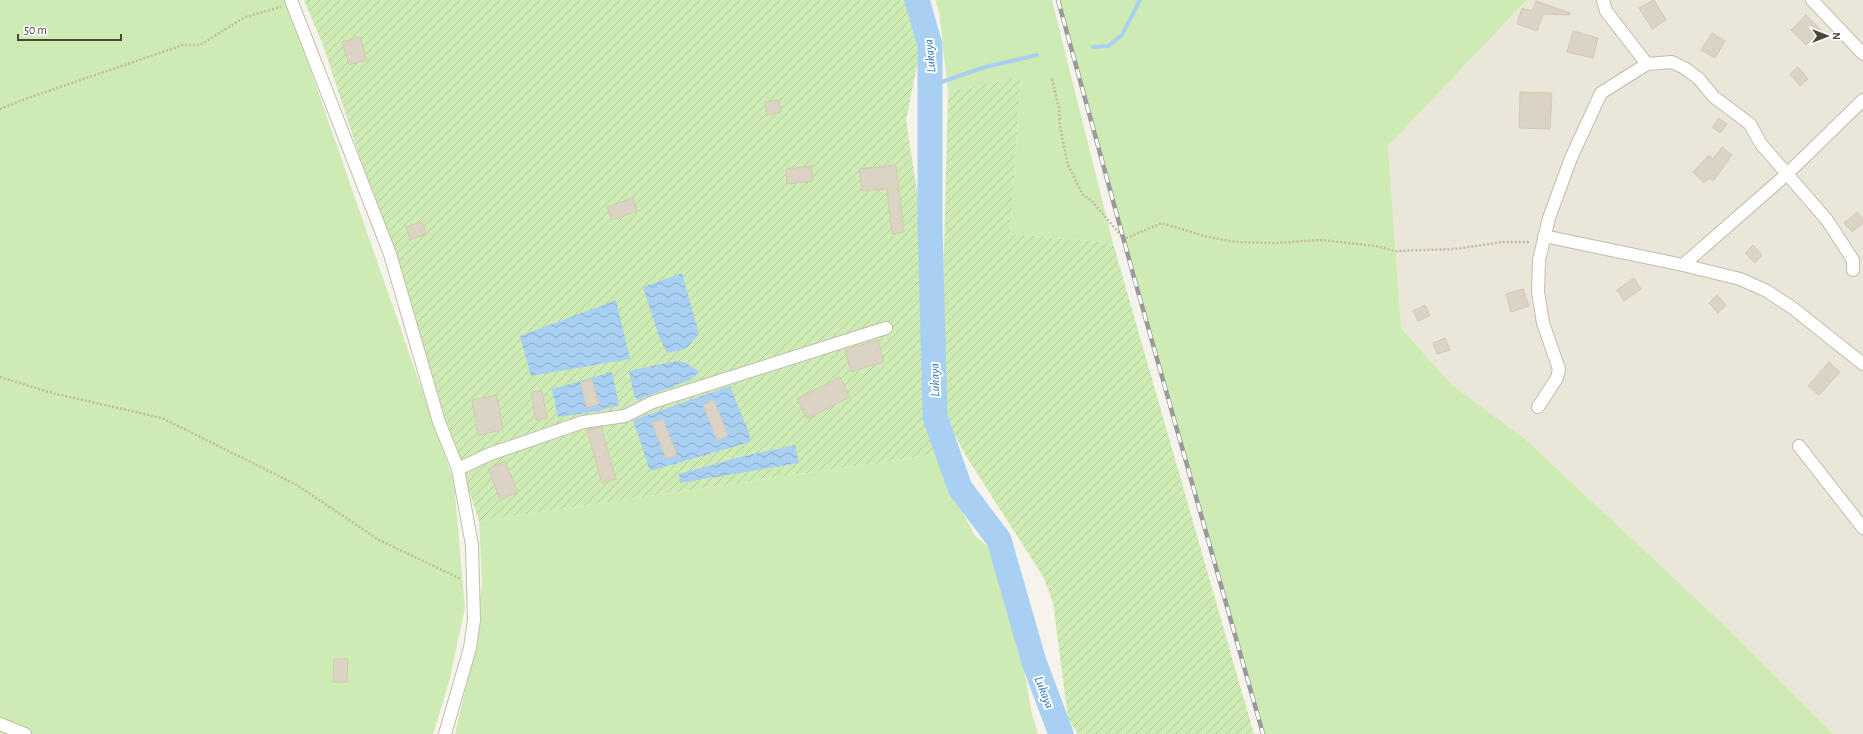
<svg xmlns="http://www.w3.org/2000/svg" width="1863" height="734" font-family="'Alegreya Sans',sans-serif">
  <defs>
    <pattern id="garden-furrows" width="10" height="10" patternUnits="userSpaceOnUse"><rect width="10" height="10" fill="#cfebb4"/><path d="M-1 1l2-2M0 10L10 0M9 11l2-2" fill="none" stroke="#b3cb9c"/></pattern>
    <pattern id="water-waves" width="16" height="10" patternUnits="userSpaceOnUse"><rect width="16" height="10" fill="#a8d0f3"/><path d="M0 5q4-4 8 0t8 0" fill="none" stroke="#8babc6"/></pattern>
  </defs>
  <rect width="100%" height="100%" fill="#f6f3ec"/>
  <path fill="#eae6da" d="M1527,0H1863V734H1833L1720,621L1525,439L1452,385L1401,328L1388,146Z"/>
  <g fill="#cfebb4">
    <path d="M0,0H284L298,34L454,482L465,608L449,682L433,734H0Z"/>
    <path d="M935,0H1052L1113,243L1010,234L1021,77L948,92L939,11Z"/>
    <path d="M1058,0H1527L1388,146L1401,328L1452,385L1525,439L1720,621L1833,734H1263L1135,281Z"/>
    <path d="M937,454L951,490L975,536L994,551L1013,609L1032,714L1038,734H455L473,656L482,585L479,521Z"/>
  </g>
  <g fill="url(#garden-furrows)">
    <path d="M304,0H907L921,46L906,120L921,216L922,337L937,454L479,521L324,48Z"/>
    <path d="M1021,76L1010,234L1113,243L1254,734H1078L1068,718L1053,603L1044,578L966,456L947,420L942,334L948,92Z"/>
  </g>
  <g fill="url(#water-waves)">
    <path d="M682,273L699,334L686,349L667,353L659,337L643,287Z"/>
    <path d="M616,300L630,359L531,376L520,336Z"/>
    <path d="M676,361L685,362L700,372L690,380L637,400L634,395L629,371Z"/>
    <path d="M612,372L619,405L598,411L558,417L552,389Z"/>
    <path d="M730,386L749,433L750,442L650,471L633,420Z"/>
    <path d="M795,445L799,463L680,483L679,474L736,458Z"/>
  </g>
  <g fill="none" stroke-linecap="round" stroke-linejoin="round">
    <g stroke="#a8d0f3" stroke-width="4">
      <path d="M1093,47L1108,46L1122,35L1140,0"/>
      <path d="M930,86L985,67L1037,55"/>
    </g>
    <path stroke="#a8d0f3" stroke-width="25" d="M917,0L930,45V222L935,417L960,488L999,540L1034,662L1061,734"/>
  </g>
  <g fill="#dbd3c3" stroke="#d3c9b3">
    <path d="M1653,0H1654L1666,20L1652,29L1639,8Z"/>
    <path d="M1536,1L1570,13V15L1543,14L1537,31L1517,24L1522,8L1532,11Z"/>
    <path d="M1806,15L1821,30L1806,45L1791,30Z"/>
    <path d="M1573,31L1598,38L1593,58L1567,52Z"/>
    <path d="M1712,33L1725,41L1715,58L1701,50Z"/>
    <path d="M360,37L367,60L349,65L342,42Z"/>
    <path d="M1798,67L1808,79L1800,86L1790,74Z"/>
    <path d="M1520,92L1552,93L1550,129L1519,128Z"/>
    <path d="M779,100L781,112L767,115L765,102Z"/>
    <path d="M1719,118L1727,124L1720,133L1712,127Z"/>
    <path d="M1722,147L1732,155L1717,176L1713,181L1710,178L1704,183L1693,172L1709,155L1713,159Z"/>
    <path d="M896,165L904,232L892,234L887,189L862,191L859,169Z"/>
    <path d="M811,166L813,181L787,184L786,169Z"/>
    <path d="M633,198L637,211L612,220L607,207Z"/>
    <path d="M1857,212L1863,219V223L1852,232L1844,223Z"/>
    <path d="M422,221L426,234L410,240L406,227Z"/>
    <path d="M1753,245L1762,255L1755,263L1745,253Z"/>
    <path d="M1634,278L1641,289L1624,301L1617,290Z"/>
    <path d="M1523,289L1529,306L1511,312L1506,294Z"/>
    <path d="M1717,295L1726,305L1718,313L1709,303Z"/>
    <path d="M1425,305L1430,316L1418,321L1413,311Z"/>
    <path d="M1445,338L1450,350L1437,354L1433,343Z"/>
    <path d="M878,340L884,362L851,372L845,350Z"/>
    <path d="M1829,362L1840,372L1819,395L1808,386Z"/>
    <path d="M840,377L850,397L807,419L797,399Z"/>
    <path d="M592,379L599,404L587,408L580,382Z"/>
    <path d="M542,391L547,418L536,420L531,392Z"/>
    <path d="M497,395L503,430L478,435L472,400Z"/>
    <path d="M714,400L728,436L717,440L703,405Z"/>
    <path d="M663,419L677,455L666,459L652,423Z"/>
    <path d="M601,427L616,479L602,483L587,430Z"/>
    <path d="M505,461L518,492L500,500L488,469Z"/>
    <path d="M334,659H348L347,682H333Z"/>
  </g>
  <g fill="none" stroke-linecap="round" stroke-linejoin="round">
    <g stroke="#c2bcad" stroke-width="14">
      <g id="street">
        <path d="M291,0L390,254L439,422L458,469L472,545L474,620L470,648L445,734"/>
        <path d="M1603,0L1606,11L1647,64"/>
        <path d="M1812,0L1863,54"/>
        <path d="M1544,236L1683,265L1740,279L1767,291L1794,309L1863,364"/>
        <path d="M1683,265L1787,174L1863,100"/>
        <path d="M1538,407L1557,378L1559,369L1543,323L1538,292L1539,260L1549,218L1571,158L1601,93L1647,64L1672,62L1686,69L1699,79L1714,97L1750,124L1761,144L1827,220L1853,260V270"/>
        <path d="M1799,446L1863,528"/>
        <path d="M458,469L490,454L583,422L625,416L653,402L886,328"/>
        <path d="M0,724L25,734"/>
      </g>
    </g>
    <g stroke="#c4b99e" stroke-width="2.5" stroke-dasharray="2 2" stroke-linecap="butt">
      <path d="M1052,79L1059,108L1060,127L1068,165L1083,195L1091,200L1124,239L1162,223L1204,236L1235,242L1274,243L1321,240L1376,246L1395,251L1454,249L1503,242H1530"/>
      <path d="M0,109L25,99L183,45H200L245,17L281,7"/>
      <path d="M0,377L52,393L162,418L295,484L379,540L461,579"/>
    </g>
    <use href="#street" stroke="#fff" stroke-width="12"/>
    <g stroke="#9a9a9a" stroke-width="4.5">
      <path id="rail" d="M1058,0L1135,281L1263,734"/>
    </g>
    <use href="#rail" stroke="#fff" stroke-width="3" stroke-dasharray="9" stroke-linecap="butt"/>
  </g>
  <g text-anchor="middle" stroke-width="4" stroke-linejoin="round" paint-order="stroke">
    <g font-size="13" font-style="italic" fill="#2d77bb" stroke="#fff">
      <text transform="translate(929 56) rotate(-95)" y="5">Lukaya</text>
      <text transform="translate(934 380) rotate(-91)" y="5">Lukaya</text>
      <text transform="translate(1045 692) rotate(69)" y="5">Lukaya</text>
    </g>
  </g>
  <g transform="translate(1827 36) rotate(90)" stroke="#ffffff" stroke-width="3" paint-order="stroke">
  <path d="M0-3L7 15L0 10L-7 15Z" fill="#4b4539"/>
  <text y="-6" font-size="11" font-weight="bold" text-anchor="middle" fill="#4b4539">N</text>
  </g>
  <path d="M18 34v6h103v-6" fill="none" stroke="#4b4539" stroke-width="2"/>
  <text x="24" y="34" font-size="12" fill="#4b4539" stroke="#ffffff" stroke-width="3" paint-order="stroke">50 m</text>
</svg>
